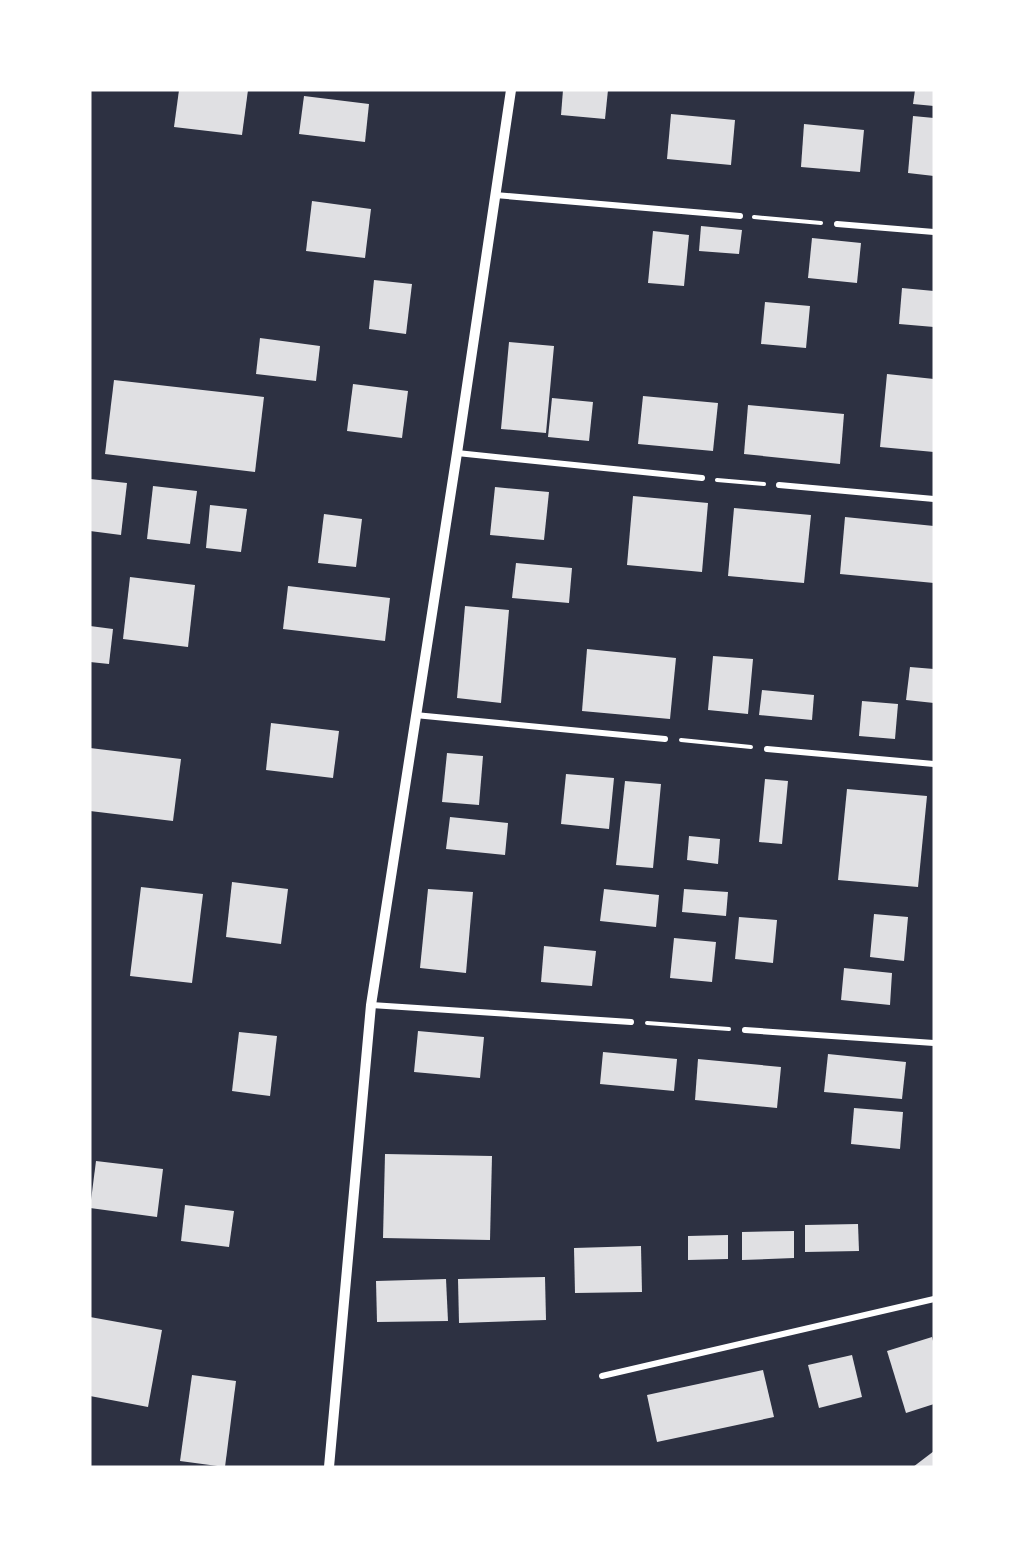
<svg xmlns="http://www.w3.org/2000/svg" width="1024" height="1557" font-family="'Open Sans',sans-serif">
  <rect width="100%" height="100%" fill="#2d3142"/>
  <g fill="#e0e0e3">
    <path d="M179,90H248L242,135L174,127Z"/>
    <path d="M563,90H608L605,119L561,115Z"/>
    <path d="M915,90H934V106L913,104Z"/>
    <path d="M304,96L369,104L365,142L299,134Z"/>
    <path d="M671,114L735,120L731,165L667,159Z"/>
    <path d="M913,116L934,118V176L908,173Z"/>
    <path d="M804,124L864,130L860,172L801,167Z"/>
    <path d="M312,201L371,209L365,258L306,251Z"/>
    <path d="M701,226L742,230L739,254L699,251Z"/>
    <path d="M653,231L689,235L684,286L648,283Z"/>
    <path d="M812,238L861,243L857,283L808,278Z"/>
    <path d="M374,280L412,284L406,334L369,329Z"/>
    <path d="M902,288L934,291V327L899,324Z"/>
    <path d="M765,302L810,306L806,348L761,344Z"/>
    <path d="M260,338L320,346L316,381L256,374Z"/>
    <path d="M509,342L554,346L546,433L501,429Z"/>
    <path d="M887,374L934,379V452L880,447Z"/>
    <path d="M114,380L264,397L255,472L105,454Z"/>
    <path d="M353,384L408,391L402,438L347,431Z"/>
    <path d="M643,396L718,403L713,451L638,444Z"/>
    <path d="M552,398L593,402L589,441L548,437Z"/>
    <path d="M748,405L844,414L840,464L744,454Z"/>
    <path d="M90,479L127,483L121,535L90,531Z"/>
    <path d="M153,486L197,491L190,544L147,539Z"/>
    <path d="M495,487L549,492L544,540L490,535Z"/>
    <path d="M633,496L708,503L702,572L627,565Z"/>
    <path d="M210,505L247,509L241,552L206,548Z"/>
    <path d="M734,508L811,515L804,583L728,576Z"/>
    <path d="M324,514L362,519L356,567L318,563Z"/>
    <path d="M845,517L934,526V583L840,574Z"/>
    <path d="M516,563L572,568L569,603L512,598Z"/>
    <path d="M130,577L195,585L188,647L123,639Z"/>
    <path d="M288,586L390,598L385,641L283,629Z"/>
    <path d="M465,606L509,610L501,703L457,698Z"/>
    <path d="M90,626L113,629L109,664L90,662Z"/>
    <path d="M587,649L676,658L670,719L582,711Z"/>
    <path d="M713,656L753,659L748,714L708,710Z"/>
    <path d="M910,667L934,669V703L906,700Z"/>
    <path d="M762,690L814,695L812,720L759,715Z"/>
    <path d="M862,701L898,704L895,739L859,736Z"/>
    <path d="M271,723L339,731L333,778L266,770Z"/>
    <path d="M90,748L181,759L173,821L90,811Z"/>
    <path d="M447,753L483,756L479,805L442,802Z"/>
    <path d="M566,774L614,778L609,829L561,824Z"/>
    <path d="M765,779L788,781L782,844L759,842Z"/>
    <path d="M625,781L661,784L653,868L616,865Z"/>
    <path d="M847,789L927,796L918,887L838,880Z"/>
    <path d="M450,817L508,823L505,855L446,849Z"/>
    <path d="M689,836L720,839L718,864L687,860Z"/>
    <path d="M232,882L288,889L281,944L226,937Z"/>
    <path d="M141,887L203,894L192,983L130,976Z"/>
    <path d="M428,889L473,892L466,973L420,968Z"/>
    <path d="M604,889L659,895L656,927L600,921Z"/>
    <path d="M684,889L728,892L726,916L682,912Z"/>
    <path d="M874,914L908,917L904,961L870,957Z"/>
    <path d="M739,917L777,920L773,963L735,959Z"/>
    <path d="M674,938L716,942L712,982L670,978Z"/>
    <path d="M544,946L596,951L592,986L541,982Z"/>
    <path d="M844,968L892,973L890,1005L841,1000Z"/>
    <path d="M418,1031L484,1037L480,1078L414,1072Z"/>
    <path d="M239,1032L277,1036L270,1096L232,1091Z"/>
    <path d="M603,1052L677,1059L674,1091L600,1084Z"/>
    <path d="M828,1054L906,1062L902,1099L824,1092Z"/>
    <path d="M698,1059L781,1067L777,1108L695,1100Z"/>
    <path d="M854,1108L903,1112L900,1149L851,1144Z"/>
    <path d="M385,1154L492,1156L490,1240L383,1238Z"/>
    <path d="M96,1161L163,1169L157,1217L90,1208Z"/>
    <path d="M185,1205L234,1211L229,1247L181,1241Z"/>
    <path d="M858,1224L859,1251L805,1252V1225Z"/>
    <path d="M794,1231V1258L742,1260V1232Z"/>
    <path d="M728,1235V1259L688,1260V1236Z"/>
    <path d="M641,1246L642,1292L575,1293L574,1248Z"/>
    <path d="M545,1277L546,1320L459,1323L458,1279Z"/>
    <path d="M446,1279L448,1321L377,1322L376,1281Z"/>
    <path d="M90,1317L162,1330L148,1407L90,1396Z"/>
    <path d="M932,1337L934,1345V1404L906,1413L887,1351Z"/>
    <path d="M852,1355L862,1397L819,1408L808,1365Z"/>
    <path d="M763,1370L774,1417L657,1442L647,1395Z"/>
    <path d="M192,1375L236,1381L225,1467L180,1461Z"/>
    <path d="M934,1451V1467H913Z"/>
  </g>
  <g fill="none" stroke-linecap="round" stroke-linejoin="round">
    <g stroke="#fff" stroke-width="4">
      <path d="M754,217L821,223"/>
      <path d="M717,480L764,484"/>
      <path d="M681,740L751,747"/>
      <path d="M647,1023L729,1029"/>
    </g>
    <g stroke="#fff" stroke-width="6">
      <path d="M495,195L740,216"/>
      <path d="M837,224L934,232"/>
      <path d="M457,453L702,478"/>
      <path d="M779,485L934,499"/>
      <path d="M415,715L665,739"/>
      <path d="M767,749L934,764"/>
      <path d="M371,1005L631,1022"/>
      <path d="M745,1030L934,1043"/>
      <path d="M602,1376L934,1299"/>
    </g>
    <path stroke="#fff" stroke-width="10" d="M329,1467L371,1005L457,453L511,90"/>
  </g>
  <rect width="1024" height="1557" fill="none" stroke="#ffffff" stroke-width="183"/>
</svg>
